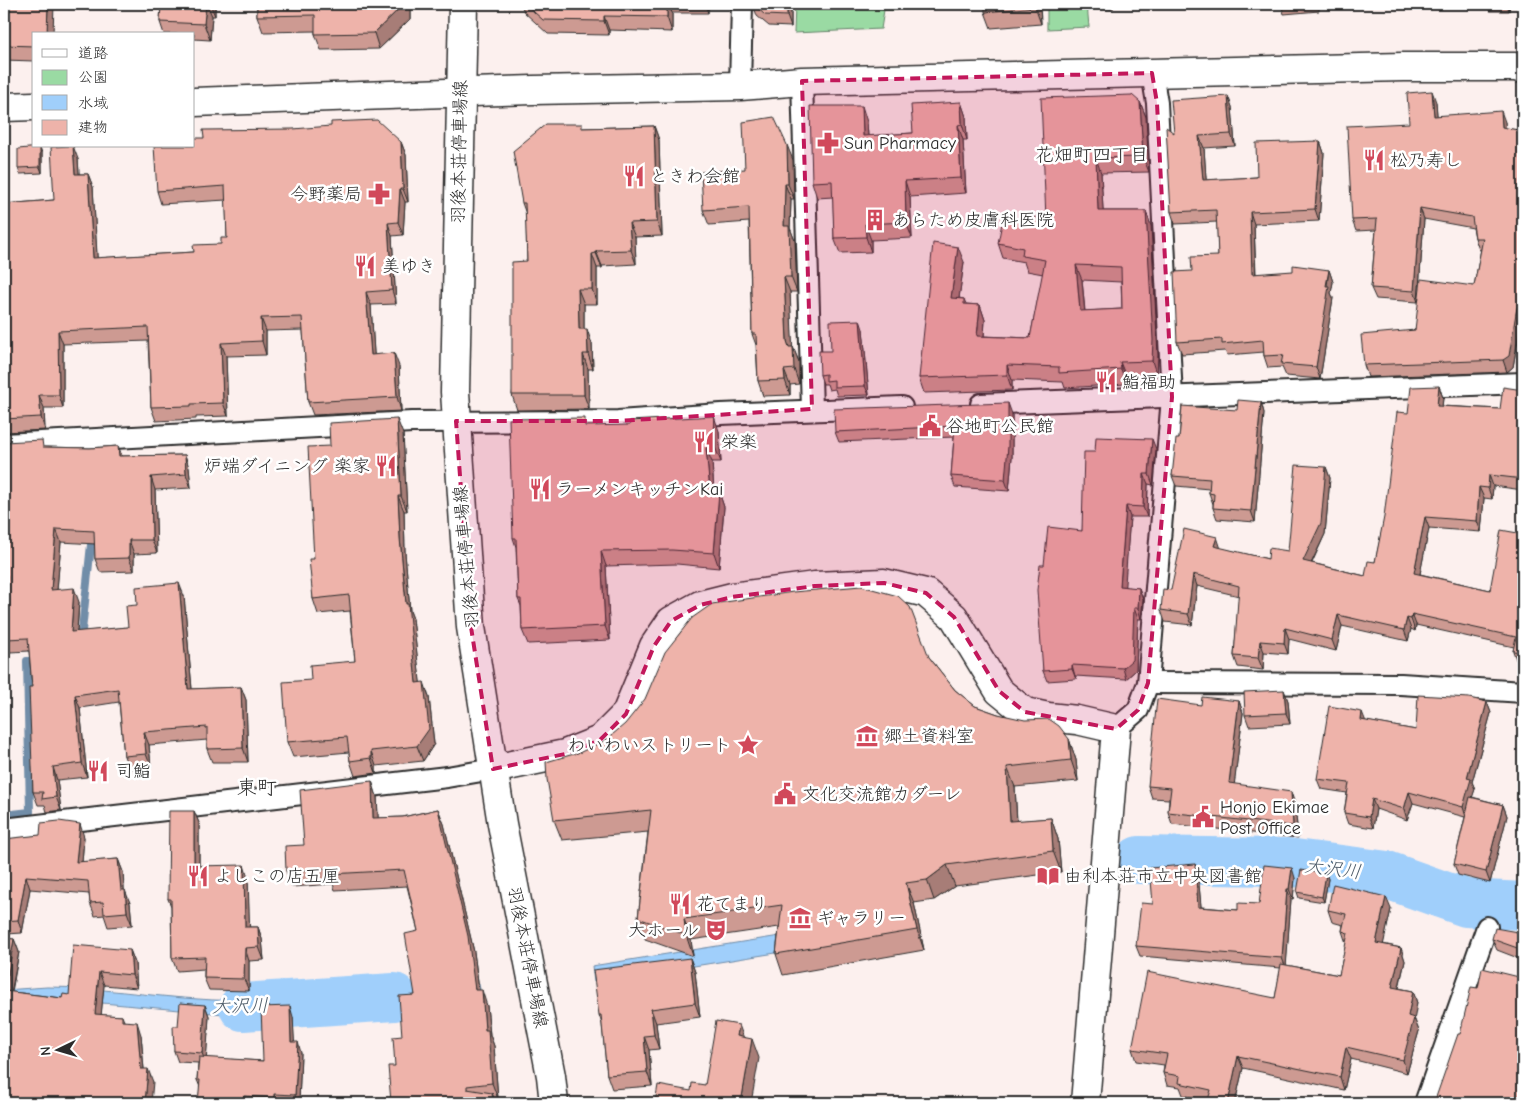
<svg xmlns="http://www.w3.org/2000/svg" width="1527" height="1107" font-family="'Comic Neue','Klee One',sans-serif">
  <rect width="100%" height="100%" fill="#fcf0ee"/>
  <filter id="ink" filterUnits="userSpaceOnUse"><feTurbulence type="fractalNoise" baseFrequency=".02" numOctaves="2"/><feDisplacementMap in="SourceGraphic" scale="10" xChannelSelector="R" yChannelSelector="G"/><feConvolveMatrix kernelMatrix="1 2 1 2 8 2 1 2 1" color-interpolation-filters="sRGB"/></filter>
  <g filter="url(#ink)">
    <g fill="#9adaa3" stroke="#628267">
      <path d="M795,4H898V10H884L881,29L794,33Z"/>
      <path d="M1047,4H1087L1089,27L1047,29Z"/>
    </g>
    <g fill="#a0cffb" stroke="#718da8">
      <path d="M805,932L807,948L594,982L592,966Z"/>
      <path d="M479,984L482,999L329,1009L327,994Z"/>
      <path d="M47,987C98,987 147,996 198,999C235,1002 271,1000 308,997L310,1011L235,1015L69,1000H34L4,990Z"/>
    </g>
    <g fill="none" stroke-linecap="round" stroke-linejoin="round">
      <g stroke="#718da8" stroke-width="8">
        <path d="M81,640L92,535"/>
        <path d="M4,815L30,812L27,661L40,660"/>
      </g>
      <g stroke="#a0cffb" stroke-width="48">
        <path d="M1139,860L1287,862L1387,875L1466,903L1523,906"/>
        <path d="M243,1007L394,997"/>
      </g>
      <g stroke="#2b2b2b" stroke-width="24">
        <g id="street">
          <path d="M802,81L812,409"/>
          <path d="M740,86L742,4"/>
          <path d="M981,404L1523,383"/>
          <path d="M4,444L412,422L618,421L721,414L902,407"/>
          <path d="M1148,683L1401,684L1523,692"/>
          <path d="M1116,729L1138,710L1148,683L1172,397L1157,103L1152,73"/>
          <path d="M4,829L447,777L493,769"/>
          <path d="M1425,1103L1487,927"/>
        </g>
      </g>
      <g stroke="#2b2b2b" stroke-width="31">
        <g id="secondary">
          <path d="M463,4L455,392L471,627L502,824L551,1076L554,1103"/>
          <path d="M194,102L533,90L740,86L802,81L1403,67H1515L1523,69"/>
          <path d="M4,107L34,106"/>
          <path d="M493,769L565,754L600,740L626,714L654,646L671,621L700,605L732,597L815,586L884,583L926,593L954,617L999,691L1025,712L1048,717L1077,720L1116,729L1085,1103"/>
        </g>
      </g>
      <use href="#street" stroke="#fff" stroke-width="20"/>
      <use href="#secondary" stroke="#fff" stroke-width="28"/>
    </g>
    <g fill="#cd9a92" stroke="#2b2b2b" fill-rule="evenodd">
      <path d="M4,4L34,34V61L4,60Z"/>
      <path d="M161,4H215V16H212L210,40L194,39V34H164L160,22Z"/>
      <path d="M257,4H410V19L379,49L321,50L315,34V31L263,32L257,16Z"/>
      <path d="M521,4H708V13H672V32L609,30V35L548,34L524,12Z"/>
      <path d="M753,4H791V27L769,26L757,16Z"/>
      <path d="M909,4H932V5L909,6Z"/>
      <path d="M1040,4L1041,24L991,28L985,12Z"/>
      <path d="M1090,4H1113V9L1092,8Z"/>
      <path d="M1281,4H1319V11L1284,14Z"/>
      <path d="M1487,4H1510L1509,11H1490Z"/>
      <path d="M1228,96L1232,107L1235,146L1204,148L1206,180L1257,177L1320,141L1324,153L1319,221L1254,224L1256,274L1329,270L1333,282L1331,293L1333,298L1320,379L1286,376L1282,367L1268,368L1264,356V352L1227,355L1225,351L1182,354L1177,342L1192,271L1218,256L1217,222L1175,224L1171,212L1174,133Z"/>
      <path d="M961,102L966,117L967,140H963L966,193L910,197L912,238L871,240V252L840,253L834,238L833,197L817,198L812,182L867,122L868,136L913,133Z"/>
      <path d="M1140,102L1146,117L1149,172L1101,173L1103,211H1146L1151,226L1158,355L1157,376L1126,377V384L1065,388L1063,382L1012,380V390L924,393L919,378L964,262L959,298L964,299L966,304L980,305L985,320L984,336L1030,338L1043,274L1027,271L1024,262L1003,258L998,243L1020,221L1046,219ZM1082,280L1121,282L1122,309L1085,311Z"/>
      <path d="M1436,102L1437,116L1505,122V128L1523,131V311L1513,367L1507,372L1368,377L1364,365L1474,286L1481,249L1479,250L1475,238L1473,228L1424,219L1418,302L1376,299L1371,288L1376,230L1356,231L1352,220L1409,123Z"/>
      <path d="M654,126L659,140L662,236L635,237L636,264L602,266V268H597V304H584V329L592,344L593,369H588L589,409L517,410L512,395L527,261L526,214L522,203L583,128Z"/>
      <path d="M401,142L406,155L408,202H405L403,235L392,236L396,304L371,305L374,354L399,366L401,411L313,415L308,402L303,330L266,331V355L226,356L228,416L196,417V419L156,421L151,407L148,341L63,344V408H44L45,430L4,432V204L54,200L78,159L79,174H88L93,187L97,258L194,252L221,244L227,238L226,200L161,204L157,191Z"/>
      <path d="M42,153V173L20,174L18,168Z"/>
      <path d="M793,160L794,199H791L790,228L795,241L797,292H790L792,347H793L799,362V384L790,385V395L763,396L758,381L756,345L752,334L749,222L709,225L703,210L745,169Z"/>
      <path d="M863,329L869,395L837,396L835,389L829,390L827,384H823L820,375L831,351Z"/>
      <path d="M1439,386L1443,398L1442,406L1500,409L1523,390V490L1493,486L1492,499L1484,498L1481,532L1429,528L1420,574L1490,590L1523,534V663L1517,662L1513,651L1514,647L1416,625L1415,631L1411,629L1408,641L1342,626L1336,651L1289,639L1288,654L1264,652L1263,670L1238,667L1234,656L1239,596L1197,586L1192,625L1165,622L1161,610L1171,590L1220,548L1268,559L1288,551L1326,467L1330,478L1325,534L1312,563L1365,576L1375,562L1408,413Z"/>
      <path d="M1261,402L1264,413L1255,522L1217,519L1213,508V504L1209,493V489L1176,486L1172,476L1179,439Z"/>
      <path d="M1012,414V457L1009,491L955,487L951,476L954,437L839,442L835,432Z"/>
      <path d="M588,426L719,431L721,462H712L714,492H719L724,507L719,568L677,564L606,566L610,640L528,644L522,630L521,606L518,599L516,547L513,538Z"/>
      <path d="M403,434L407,511H404L405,553L410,611L413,619L420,683L429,697L434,744L423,761L376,766V773L355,776L350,761L349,752L293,757L287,742L311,680L355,661L350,611L318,614L313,599L314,559Z"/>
      <path d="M4,442L44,447L90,448L118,446L122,456L185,455L189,468L191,488L155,490L157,553L134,554V571L100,572L95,559V544L61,542L57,589L79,602L77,632L128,627L137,605L184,596L192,689L241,687L246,700L248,762H212L207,749V740L149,745L151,767L129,769L124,756L119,702L80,708L87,777L57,780L61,810L47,812L45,805H38L33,792L32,687L29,651L10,652L6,639L7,583L4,575L5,555H4Z"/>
      <path d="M1156,449L1153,485L1148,484L1147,517H1130L1124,587L1139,588L1143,599L1141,619H1138L1136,670L1126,679L1075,676L1076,679L1047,681L1043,671L1044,565L1082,531L1095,452Z"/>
      <path d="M929,657L955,690L975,706L1069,739L1076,760L1078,781L1015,787L1017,821L1051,818L1058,839L1061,872L955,886L934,900L914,903L924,950L783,975L776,954L779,927L691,940L693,956L645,939L638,918L648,832L562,840L554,820Z"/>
      <path d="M1284,690L1288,701L1290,724L1249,726L1245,715Z"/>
      <path d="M1239,701L1243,713L1234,784L1295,804L1298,838L1172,824L1168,812L1169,799L1152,798L1148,786L1201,705Z"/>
      <path d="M1487,702L1491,713L1472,782L1475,789L1472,797L1503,805L1507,816L1490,883L1458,875L1454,864L1465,817L1413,803L1407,820L1376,809L1373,828L1348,824L1344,813L1347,793L1321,789L1317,779L1365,721L1416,730Z"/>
      <path d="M372,781L377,797L378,818L403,817L438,809L444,824L474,952L479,990L487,1006L490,1035L494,1046L498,1099H495L496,1103H386L391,1102L395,1066L402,1036L415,995L418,931L407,886L335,890L333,884L292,887L286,871L304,845Z"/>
      <path d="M194,811L199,823V866L248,878L249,927H258L262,939L264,960L249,961V991L209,990L204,978V969L177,971L172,958L171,906L168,899Z"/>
      <path d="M84,837L82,862L118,859L123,872L124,890L130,903L132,925L108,927L104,915L95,916L90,903L89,894L30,889L22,933L7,934V939H14L19,952L12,992L62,998L69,995L130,950L135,963L137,988L104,985L101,1015L122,1016L124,1021L141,1035L144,1069L153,1082L4,1103V839Z"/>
      <path d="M1195,864L1198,874L1201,907L1238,910L1259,904L1295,878L1293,899H1291L1286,965L1339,975L1346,943L1342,931L1343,925L1332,922L1328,910L1391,909L1383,944L1401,948L1405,961L1399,988L1413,991L1417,1003L1414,1018L1419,1031L1407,1073L1351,1059L1344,1090L1243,1068L1235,1103H1207L1208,1101L1183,1095L1180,1087L1167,1085L1163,1073L1164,1065L1136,1061L1132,1049L1275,998L1281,968L1140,956L1136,946L1153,904Z"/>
      <path d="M1326,874L1328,879L1324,902L1299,898L1297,892Z"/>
      <path d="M1523,933V960L1497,950L1492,939Z"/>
      <path d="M690,958L695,972L700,1017L656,1023L659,1049L649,1050L652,1086L612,1089L607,1075L602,1024L599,1015Z"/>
      <path d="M205,1005L209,1016L206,1058L263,1061L293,1017L294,1042L301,1053L299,1103H198L200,1087L197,1080L198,1063L178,1062L174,1051L178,1026Z"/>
    </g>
    <g fill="#a77d77" stroke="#2b2b2b">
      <path d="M48,4H54L53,34H47Z"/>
      <path d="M206,4H207L212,16L210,40L204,24Z"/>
      <path d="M210,4H215V16Z"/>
      <path d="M404,4H410V19L379,49L374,33Z"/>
      <path d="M667,4H669L672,13V32L667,17Z"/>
      <path d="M705,4H708V13Z"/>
      <path d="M787,4H791V27L787,16Z"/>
      <path d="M1035,4H1040L1041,24L1035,7Z"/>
      <path d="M1507,4H1510L1509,11Z"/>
      <path d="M604,16L609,30V35L604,21Z"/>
      <path d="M1432,91L1436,102L1438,127L1434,116Z"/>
      <path d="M1228,96L1232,107L1235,146L1231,134Z"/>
      <path d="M961,102L966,117L967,140L962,124Z"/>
      <path d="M1140,102L1146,117L1149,172L1143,157Z"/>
      <path d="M862,106L867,122L869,151L863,136Z"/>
      <path d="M1501,111L1505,122L1506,139L1502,127Z"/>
      <path d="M958,125L963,140L966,193L961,178Z"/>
      <path d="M654,126L659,140L662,236L657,222Z"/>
      <path d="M1199,136L1204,148L1207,192L1203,180Z"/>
      <path d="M1320,141L1324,153L1319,221L1315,209Z"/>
      <path d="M401,142L406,155L408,202L403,189Z"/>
      <path d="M787,145L793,160L794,199L788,184Z"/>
      <path d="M73,146L78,159L80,188L75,174Z"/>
      <path d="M40,147L42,153V173L40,167Z"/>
      <path d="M1096,158L1101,173L1104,226L1098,211Z"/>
      <path d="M88,174L93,187L98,271L93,258Z"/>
      <path d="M905,181L910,197L912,238L906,222Z"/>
      <path d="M785,184L791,199L790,228L795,241L797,292L791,277L784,226Z"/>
      <path d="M400,189L405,202L403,235L398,222Z"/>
      <path d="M1420,208L1424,219L1418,302L1414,291Z"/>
      <path d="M1146,211L1151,226L1158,355L1157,376L1152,361Z"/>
      <path d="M1250,212L1254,224L1256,286L1252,274Z"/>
      <path d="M388,223L392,236L396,304L392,290Z"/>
      <path d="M629,223L635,237L636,264L631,250Z"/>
      <path d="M865,224L871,240V252L866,237Z"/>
      <path d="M958,247L964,262L957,313L951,298Z"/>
      <path d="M596,251L602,266V268L596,253Z"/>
      <path d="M592,254L597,268V304L592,289Z"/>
      <path d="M1076,265L1082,280L1086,326L1080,311Z"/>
      <path d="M1329,270L1333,282L1331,293L1333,298L1320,379L1316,367Z"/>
      <path d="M784,277L790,292L793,356V347L799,362V384L794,369L787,341Z"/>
      <path d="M1523,282V311L1513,367L1507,372L1503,360L1516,313Z"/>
      <path d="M578,289L584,304V344L579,329Z"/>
      <path d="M366,292L371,305L375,368L371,355Z"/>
      <path d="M980,305L985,320L983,351L977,336Z"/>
      <path d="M261,318L266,331V355L262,341Z"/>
      <path d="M860,320L863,329L869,395L865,386Z"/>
      <path d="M587,329L592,344L593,369L588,354Z"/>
      <path d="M58,331L63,344V408L59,395Z"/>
      <path d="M221,343L226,356L228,416L223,403Z"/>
      <path d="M394,353L399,366L401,411L397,397Z"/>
      <path d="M583,354L588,369L589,409L584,395Z"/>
      <path d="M1120,362L1126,377V384L1121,369Z"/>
      <path d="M1007,365L1012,380V390L1007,375Z"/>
      <path d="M784,370L790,385V395L785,380Z"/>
      <path d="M1439,386L1443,398L1441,417L1437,406Z"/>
      <path d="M39,395L44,408L45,430L41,417Z"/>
      <path d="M1261,402L1264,413L1255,522L1251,511Z"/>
      <path d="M1008,403L1012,414V457L1009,491L1005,480Z"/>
      <path d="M714,416L719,431L721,462L715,447Z"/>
      <path d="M397,419L403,434L407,511L401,496Z"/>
      <path d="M1152,439L1156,449L1153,485L1149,474Z"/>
      <path d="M118,446L123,459L119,456Z"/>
      <path d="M706,448L712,462L715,506L710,492Z"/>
      <path d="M185,455L189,468L191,488L186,474Z"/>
      <path d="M1326,467L1330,478L1325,534L1307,572L1303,561Z"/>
      <path d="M1144,474L1148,484L1147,517L1143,507Z"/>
      <path d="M1489,475L1493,486L1492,499L1488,488Z"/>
      <path d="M151,477L155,490L157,553L152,540Z"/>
      <path d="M1479,487L1484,498L1481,532L1477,521Z"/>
      <path d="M719,492L724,507L719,568L714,553Z"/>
      <path d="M398,496L404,511L405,553L410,611L413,619L422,698L416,683L406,604L400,538Z"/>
      <path d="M1126,506L1130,517L1124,597L1120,586Z"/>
      <path d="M1425,517L1429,528L1418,584L1414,573Z"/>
      <path d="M56,529L61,542L56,603L51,590Z"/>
      <path d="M1217,537L1221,549L1214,546Z"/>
      <path d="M129,540L134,554V571L129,558Z"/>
      <path d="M601,551L606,566L610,640L605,626Z"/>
      <path d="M1193,574L1197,586L1192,625L1188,614Z"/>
      <path d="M179,583L184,596L193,702L188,689Z"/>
      <path d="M74,588L79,602L76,645L71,632Z"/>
      <path d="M1139,588L1143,599L1141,619L1138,608Z"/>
      <path d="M1134,608L1138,619L1136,670L1126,679L1123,668Z"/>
      <path d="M1412,614L1416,625L1415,631L1411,619Z"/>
      <path d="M1338,615L1342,626L1336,651L1332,640Z"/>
      <path d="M1407,618L1411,629L1408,641L1404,630Z"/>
      <path d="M1285,628L1289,639L1288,654L1284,643Z"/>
      <path d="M1260,641L1264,652L1263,670L1258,658Z"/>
      <path d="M1072,665L1075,676L1076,679L1072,669Z"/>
      <path d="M424,682L429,697L434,744L423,761L417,746Z"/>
      <path d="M241,687L246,700L248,762L243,748Z"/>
      <path d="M1284,690L1288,701L1290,724L1286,713Z"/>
      <path d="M75,695L80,708L87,777L82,763Z"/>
      <path d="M1239,701L1243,713L1233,795L1229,783Z"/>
      <path d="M1487,702L1491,713L1472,782L1475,789L1466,817L1463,807L1467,778Z"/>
      <path d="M1362,712L1366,722L1361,720Z"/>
      <path d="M144,732L149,745L151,767L146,754Z"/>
      <path d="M1069,739L1076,760L1078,781L1071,760Z"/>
      <path d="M371,751L376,766V773L371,758Z"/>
      <path d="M53,767L57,780L61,810L56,797Z"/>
      <path d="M1007,767L1015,787L1018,842L1010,821Z"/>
      <path d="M372,781L377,797L379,833L373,818Z"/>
      <path d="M1291,792L1295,804L1298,838L1293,826Z"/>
      <path d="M1409,792L1413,803L1407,820L1404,809Z"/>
      <path d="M1372,799L1376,809L1373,828L1369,817Z"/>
      <path d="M1503,805L1507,816L1490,883L1486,872Z"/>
      <path d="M438,809L444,824L474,952L481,1006L475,990Z"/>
      <path d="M194,811L199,823V879L194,866Z"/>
      <path d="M1051,818L1058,839L1061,872L1053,851Z"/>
      <path d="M80,824L84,837L81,875L76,862Z"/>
      <path d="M118,859L123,872L125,903L121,890Z"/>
      <path d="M1195,864L1198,874L1202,917L1198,907Z"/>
      <path d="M244,865L248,878L250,940L245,927Z"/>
      <path d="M947,865L955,886L934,900L927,880Z"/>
      <path d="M1292,868L1295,878L1293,899L1289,889Z"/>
      <path d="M1326,874L1328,879L1324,902L1322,897Z"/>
      <path d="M26,876L30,889L22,933L18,920Z"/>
      <path d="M906,883L914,903L924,950L917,930Z"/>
      <path d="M1287,889L1291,899L1286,968L1282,958Z"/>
      <path d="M125,890L130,903L132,925L127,912Z"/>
      <path d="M1386,897L1391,909L1381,955L1376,943Z"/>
      <path d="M684,919L691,940L693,956L686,935Z"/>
      <path d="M4,925L7,934V951L4,943Z"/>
      <path d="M258,927L262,939L264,960L259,947Z"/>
      <path d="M14,939L19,952L9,1004L5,991Z"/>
      <path d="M245,948L249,961V991L244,979Z"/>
      <path d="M1401,948L1405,961L1396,999L1392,987Z"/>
      <path d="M130,950L135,963L137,988L132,975Z"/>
      <path d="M690,958L695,972L700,1017L695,1003Z"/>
      <path d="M99,972L104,985L100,1027L95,1014Z"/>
      <path d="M482,990L487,1006L490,1035L494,1046L498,1099L492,1083L485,1030Z"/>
      <path d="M1413,991L1417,1003L1414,1021V1018L1419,1031L1407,1073L1403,1060L1408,1016Z"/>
      <path d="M205,1005L209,1016L206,1064L202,1053Z"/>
      <path d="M290,1006L293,1017L295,1052L291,1042Z"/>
      <path d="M651,1009L656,1023L659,1049L654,1035Z"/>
      <path d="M137,1022L141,1035L145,1082L141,1069Z"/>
      <path d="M739,1025L746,1044L737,1036Z"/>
      <path d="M644,1036L649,1050L652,1086L647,1072Z"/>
      <path d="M752,1039L759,1058L751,1103H741Z"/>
      <path d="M298,1042L301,1053L299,1103H298L295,1095Z"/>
      <path d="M1346,1047L1351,1059L1344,1090L1340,1077Z"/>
      <path d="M1238,1056L1243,1068L1235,1103H1228Z"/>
      <path d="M148,1069L153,1082L151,1103H145Z"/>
      <path d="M492,1093L496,1103H493Z"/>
      <path d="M274,1094L277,1103H276L274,1098Z"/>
    </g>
    <g fill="#eeb3aa" stroke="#2b2b2b" fill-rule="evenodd">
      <path d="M4,4H48L47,34H34V46L4,45Z"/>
      <path d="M161,4H206L204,24L160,22Z"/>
      <path d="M257,4H404L374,33L315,34V15L257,16Z"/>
      <path d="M525,4H667V17L604,16V21L543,20Z"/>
      <path d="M753,4H787V16L765,15Z"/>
      <path d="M985,4H1035V7L985,12Z"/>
      <path d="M1432,91L1434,116L1501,111L1502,127L1523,131V282L1516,313L1509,356L1503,360L1364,365L1361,335L1415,330L1421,279L1474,286L1483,238H1475L1472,217L1420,208L1414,291L1371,288L1377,219L1352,220L1347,126L1409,123L1407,93Z"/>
      <path d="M1132,95L1140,102L1143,157L1096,158L1098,211H1146L1153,340L1152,361L1120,362L1121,369L1059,373V367L1007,365V375L919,378L933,243L958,247L951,298L964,299V304L980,305L977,336L1030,338L1045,260L1022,256L1023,248L998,243L1003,218L1020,221L1021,215L1046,219L1041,98ZM1076,265L1121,267L1122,309L1080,311Z"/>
      <path d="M1228,96L1231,134L1199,136L1203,180L1257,177L1256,143L1320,141L1315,209L1250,212L1252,274L1293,271V265L1329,270L1326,286H1329L1316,367L1281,364L1283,355L1264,356L1263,340L1222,344V339L1177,342L1174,272L1192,271L1191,257L1218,256L1216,210L1171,212L1166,127L1174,133L1171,100Z"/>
      <path d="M961,102L962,124L958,125L961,178L905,181L906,222L865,224L866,237L834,238L832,181L812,182L810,106H862L863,136L913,133L911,105Z"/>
      <path d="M774,117L787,145L788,184H785L784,226H789L791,277H784L787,341L789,347H793L794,369L784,370L785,380L758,381L756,334H752L749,207L703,210L701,172L745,169L743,122Z"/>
      <path d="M377,120L401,142L403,189H400L398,222L388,223L392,290L366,292L371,355L394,353L397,397L308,402L302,317L261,318L262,341L221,343L223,403L191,404V406L151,407L148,327L58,331L59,395H39L41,417L4,419V204L54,200L51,147L73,146L75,174H88L93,258L194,252L193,245L221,244V238H227L225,186L157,191L154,146H194V138H204L203,130L293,129L331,126V122Z"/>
      <path d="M546,124H582V128L654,126L657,222L629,223L631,250L596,251V253L592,254V289H578L579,329H587L588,354H583L584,395H512V262L527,261L525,203H522L513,151Z"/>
      <path d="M40,147V167L18,168V149Z"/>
      <path d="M860,320L865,386L834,387V380L826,381V374L820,375L819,351H831L830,321Z"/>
      <path d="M1439,386L1437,406L1500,409L1503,387L1523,390V479L1489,475L1488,488L1479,487L1477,521L1425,517L1414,573L1490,590L1501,530L1523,534V652L1513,651L1516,637L1412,614L1411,619L1407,618L1404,630L1338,615L1332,640L1285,628L1284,643L1260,641L1258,658L1234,656L1239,586L1193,574L1188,614L1161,610L1163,589L1171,590L1184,529L1217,537L1214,546L1268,559L1269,548L1288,551L1296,465L1326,467L1321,523L1303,561L1365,576L1368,561L1375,562L1384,517L1397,412L1408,413L1411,387Z"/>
      <path d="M1238,400L1261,402L1251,511L1213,508L1214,494L1209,493L1210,479L1172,476L1176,439H1179L1182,406L1237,410Z"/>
      <path d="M1008,403V446L1005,480L951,476L955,426L835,432L834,409Z"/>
      <path d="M714,416L715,447L706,448L710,492H719L714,553L672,550L601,551L605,626L522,630L521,599H518L516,538H513L509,419L585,418V426L630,425V421Z"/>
      <path d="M397,419L401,496H398L400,538L406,604H408L416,683L424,682L429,729L417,746L371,751V758L350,761L347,737L287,742L283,682L311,680L310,665L355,661L349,595L313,599L309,559H314L308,447L330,446L329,423Z"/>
      <path d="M1096,437L1152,439L1149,474H1144L1143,507L1126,506L1120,586L1139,588L1138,608H1134L1132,660L1123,668L1072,665V669L1043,671L1037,590L1040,565H1044L1048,527L1082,531L1084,452H1095Z"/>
      <path d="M42,440L43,447L90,448L118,446L119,456L185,455L186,474L151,477L152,540H129V558L95,559L94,531L56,529L51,590L74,588L71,632L128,627L126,606L137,605L136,587L179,583L188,689L241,687L243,748L207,749V727L144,732L146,754L124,756L118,689L75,695L82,763L53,767L56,797L42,799L43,792H33L29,687H32L28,638L6,639L7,575L4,574L6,541H4V442Z"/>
      <path d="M861,586L898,596L910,607L929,657L955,690L975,706L998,714L1025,720L1049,719L1059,726L1069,739L1071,760L1007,767L1010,821L1051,818L1053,851L947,865L927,880L906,883L917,930L776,954L782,905L684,919L686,935L638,918L651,810L554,820L547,779L546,762L581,752L606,740L625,724L645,699L665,652L692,618L712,604L793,592Z"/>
      <path d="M1284,690L1286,713L1245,715L1244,692Z"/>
      <path d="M1418,695L1469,698L1487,702L1467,778L1471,779L1463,807L1409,792L1404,809L1372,799L1369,817L1344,813L1349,783L1317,779L1329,706L1362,712L1361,720L1416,730Z"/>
      <path d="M1202,697L1239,701L1229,783L1291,792L1293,826L1168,812L1171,788L1148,786L1157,699L1201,705Z"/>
      <path d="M372,781L373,818L403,817L438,809L468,936L475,990H482L485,1030H488L492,1083L467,1086V1089L492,1093L493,1103H386V1102H391L388,1066H395L393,1037L402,1036L399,996L415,995L405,934L418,931L404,870L330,874L329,868L286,871L285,846L304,845L300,790Z"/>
      <path d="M1470,797L1503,805L1486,872L1454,864Z"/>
      <path d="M169,811H194V866L244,865L245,927H258L259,947L245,948L244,979L204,978L205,957L172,958L171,899H168Z"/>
      <path d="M59,821L80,824L76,862L118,859L121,890H125L127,912L104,914L103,902L90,903L88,881L26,876L18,920L4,921V839L40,835L41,823Z"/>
      <path d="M1195,864L1198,907L1238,910V903L1259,904L1264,865L1292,868L1289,889H1287L1282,958L1136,946L1141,903L1153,904L1150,868Z"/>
      <path d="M1301,870L1326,874L1322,897L1297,892Z"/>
      <path d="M1333,884L1386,897L1376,943L1401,948L1392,987L1413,991L1408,1016L1414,1018L1403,1060L1346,1047L1340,1077L1238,1056L1228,1103H1207L1211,1090L1179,1083L1180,1076L1163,1073L1167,1054L1132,1049L1147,972L1275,998L1281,964L1339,975L1348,933L1342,931L1346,914L1328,910Z"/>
      <path d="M1495,928L1523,933V950L1492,939Z"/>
      <path d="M4,938L14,939L5,991L62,998L63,994L69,995L73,945L130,950L132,975L99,972L95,1014L122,1016V1021L137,1022L141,1069H148L145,1103H4Z"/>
      <path d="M690,958L695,1003L651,1009L654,1035L644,1036L647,1072L607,1075L601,1015H599L593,970Z"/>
      <path d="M1482,968L1523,978V1103H1434L1458,1034H1460L1471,987L1478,988Z"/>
      <path d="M180,1003L205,1005L202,1053L174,1051L173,1026H178Z"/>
      <path d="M290,1006L291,1042H298L295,1095L274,1094V1098L244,1096V1103H198L200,1080H197L199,1057L263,1061L261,1007Z"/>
      <path d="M716,1021L739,1025L737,1036L752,1039L741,1103H655L658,1085L691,1091L692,1083L705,1085Z"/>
    </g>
  </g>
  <path fill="#c2185b" fill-opacity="0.2" stroke="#c2185b" stroke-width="4" stroke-dasharray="10 6" stroke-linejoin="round" d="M1152,73L1157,103L1172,397L1148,683L1138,710L1116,729L1025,712L999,691L954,617L926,593L884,583L815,586L732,597L700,605L671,621L654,646L626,714L600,740L565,754L493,769L471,627L456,421H618L812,409L802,81Z"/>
  <defs>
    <g id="pharmacy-bare" transform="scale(1.725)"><path d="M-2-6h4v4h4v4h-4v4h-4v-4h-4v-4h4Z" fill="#d1495b" stroke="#fff" stroke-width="2.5" paint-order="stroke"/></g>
    <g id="restaurant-bare" transform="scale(1.725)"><path d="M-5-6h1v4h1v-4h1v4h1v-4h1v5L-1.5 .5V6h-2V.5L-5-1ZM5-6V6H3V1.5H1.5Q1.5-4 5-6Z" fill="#d1495b" stroke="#fff" stroke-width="2.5" paint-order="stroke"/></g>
    <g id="building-bare" transform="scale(1.725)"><path d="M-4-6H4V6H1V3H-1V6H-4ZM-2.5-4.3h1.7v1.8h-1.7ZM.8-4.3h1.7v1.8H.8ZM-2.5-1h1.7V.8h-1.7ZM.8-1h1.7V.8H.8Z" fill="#d1495b" stroke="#fff" stroke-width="2.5" paint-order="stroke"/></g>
    <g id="civic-bare" transform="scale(1.725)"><path d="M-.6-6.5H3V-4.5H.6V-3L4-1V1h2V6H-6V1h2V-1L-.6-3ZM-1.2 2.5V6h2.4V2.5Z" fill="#d1495b" stroke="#fff" stroke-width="2.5" paint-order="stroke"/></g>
    <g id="museum-bare" transform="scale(1.725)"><path d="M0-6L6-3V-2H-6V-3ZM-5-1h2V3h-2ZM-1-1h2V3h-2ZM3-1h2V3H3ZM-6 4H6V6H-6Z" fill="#d1495b" stroke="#fff" stroke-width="2.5" paint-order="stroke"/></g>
    <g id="sight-bare" transform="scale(1.725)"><path d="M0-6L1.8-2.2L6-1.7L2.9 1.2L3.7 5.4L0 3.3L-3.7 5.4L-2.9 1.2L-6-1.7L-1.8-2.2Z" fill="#d1495b" stroke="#fff" stroke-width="2.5" paint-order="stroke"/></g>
    <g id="library-bare" transform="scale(1.725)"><path d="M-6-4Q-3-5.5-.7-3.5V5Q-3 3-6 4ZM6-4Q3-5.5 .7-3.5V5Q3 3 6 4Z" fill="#d1495b" stroke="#fff" stroke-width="2.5" paint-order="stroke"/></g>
    <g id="theatre-bare" transform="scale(1.725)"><path d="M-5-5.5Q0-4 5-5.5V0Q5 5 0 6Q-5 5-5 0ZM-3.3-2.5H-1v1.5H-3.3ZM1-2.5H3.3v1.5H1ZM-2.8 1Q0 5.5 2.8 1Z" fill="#d1495b" stroke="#fff" stroke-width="2.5" paint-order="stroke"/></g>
  </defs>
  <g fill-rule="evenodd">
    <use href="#pharmacy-bare" x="828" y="143"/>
    <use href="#restaurant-bare" x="1374" y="160"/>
    <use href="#restaurant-bare" x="634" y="176"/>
    <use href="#pharmacy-bare" x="379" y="194"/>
    <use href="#building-bare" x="875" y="220"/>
    <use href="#restaurant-bare" x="365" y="266"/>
    <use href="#restaurant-bare" x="1106" y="382"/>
    <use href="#civic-bare" x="930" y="426"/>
    <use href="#restaurant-bare" x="704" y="442"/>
    <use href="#restaurant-bare" x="386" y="466"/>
    <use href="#restaurant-bare" x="540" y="489"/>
    <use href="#museum-bare" x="867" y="736"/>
    <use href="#sight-bare" x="748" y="745"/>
    <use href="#restaurant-bare" x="98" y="771"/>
    <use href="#civic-bare" x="785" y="794"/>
    <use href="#civic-bare" x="1203" y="817"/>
    <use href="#restaurant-bare" x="198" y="876"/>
    <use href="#library-bare" x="1048" y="876"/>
    <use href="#restaurant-bare" x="680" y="904"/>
    <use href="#museum-bare" x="800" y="918"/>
    <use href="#theatre-bare" x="716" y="930"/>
  </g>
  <g text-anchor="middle" stroke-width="5" stroke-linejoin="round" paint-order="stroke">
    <g font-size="18" fill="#2b2b2b" stroke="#fff" text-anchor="start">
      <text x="844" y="149">Sun Pharmacy</text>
      <text x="1390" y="166">松乃寿し</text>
      <text x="650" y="182">ときわ会館</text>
      <text x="362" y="200" text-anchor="end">今野薬局</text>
      <text x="892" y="226">あらため皮膚科医院</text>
      <text x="382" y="272">美ゆき</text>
      <text x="1122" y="388">鮨福助</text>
      <text x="946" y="432">谷地町公民館</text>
      <text x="721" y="448">栄楽</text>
      <text x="370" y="472" text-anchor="end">炉端ダイニング 楽家</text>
      <text x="556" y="495">ラーメンキッチンKai</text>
      <text x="884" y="742">郷土資料室</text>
      <text x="731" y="751" text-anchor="end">わいわいストリート</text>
      <text x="115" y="777">司鮨</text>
      <text x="802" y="800">文化交流館カダーレ</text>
      <text x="1220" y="813">Honjo Ekimae<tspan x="1220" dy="21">Post Office</tspan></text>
      <text x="214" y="882">よしこの店五厘</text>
      <text x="1064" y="882">由利本荘市立中央図書館</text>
      <text x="696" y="910">花てまり</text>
      <text x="816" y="924">ギャラリー</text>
      <text x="699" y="936" text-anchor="end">大ホール</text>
    </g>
    <g font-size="18" fill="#2b2b2b" stroke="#fff">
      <text transform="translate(459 152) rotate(-89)" y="6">羽後本荘停車場線</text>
      <text transform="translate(466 557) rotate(-95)" y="6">羽後本荘停車場線</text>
      <text transform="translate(528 957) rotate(79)" y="6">羽後本荘停車場線</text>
    </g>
    <g font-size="19" fill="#2b2b2b" stroke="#fff">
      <text x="1092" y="161">花畑町四丁目</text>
    </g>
    <g font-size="19" font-style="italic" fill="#4e5c69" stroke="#fff">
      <text transform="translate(1333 868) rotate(7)" y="7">大沢川</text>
      <text transform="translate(240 1005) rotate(-1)" y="7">大沢川</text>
    </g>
    <g font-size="20" fill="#2b2b2b" stroke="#fff">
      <text x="257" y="794">東町</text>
    </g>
  </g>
  <rect width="1527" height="1107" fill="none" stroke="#fff" stroke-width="20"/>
  <rect x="10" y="10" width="1507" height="1087" fill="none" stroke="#2b2b2b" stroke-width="2" filter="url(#ink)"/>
  <rect x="32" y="32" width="162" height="115" fill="#ffffff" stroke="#aaaaaa"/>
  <rect x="42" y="49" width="25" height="8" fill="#ffffff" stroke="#aaaaaa"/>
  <text x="78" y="58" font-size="15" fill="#2b2b2b">道路</text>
  <rect x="42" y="70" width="25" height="15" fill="#9adaa3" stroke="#aaaaaa"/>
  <text x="78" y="82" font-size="15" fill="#2b2b2b">公園</text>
  <rect x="42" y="95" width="25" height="15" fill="#a0cffb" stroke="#aaaaaa"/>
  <text x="78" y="108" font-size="15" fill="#2b2b2b">水域</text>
  <rect x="42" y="120" width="25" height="15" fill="#eeb3aa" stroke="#aaaaaa"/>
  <text x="78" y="132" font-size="15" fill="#2b2b2b">建物</text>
  <g transform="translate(58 1050) rotate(265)" stroke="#ffffff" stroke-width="4" paint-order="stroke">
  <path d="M0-4L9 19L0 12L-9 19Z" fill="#2b2b2b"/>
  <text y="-8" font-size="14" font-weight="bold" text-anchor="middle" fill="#2b2b2b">N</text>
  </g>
</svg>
